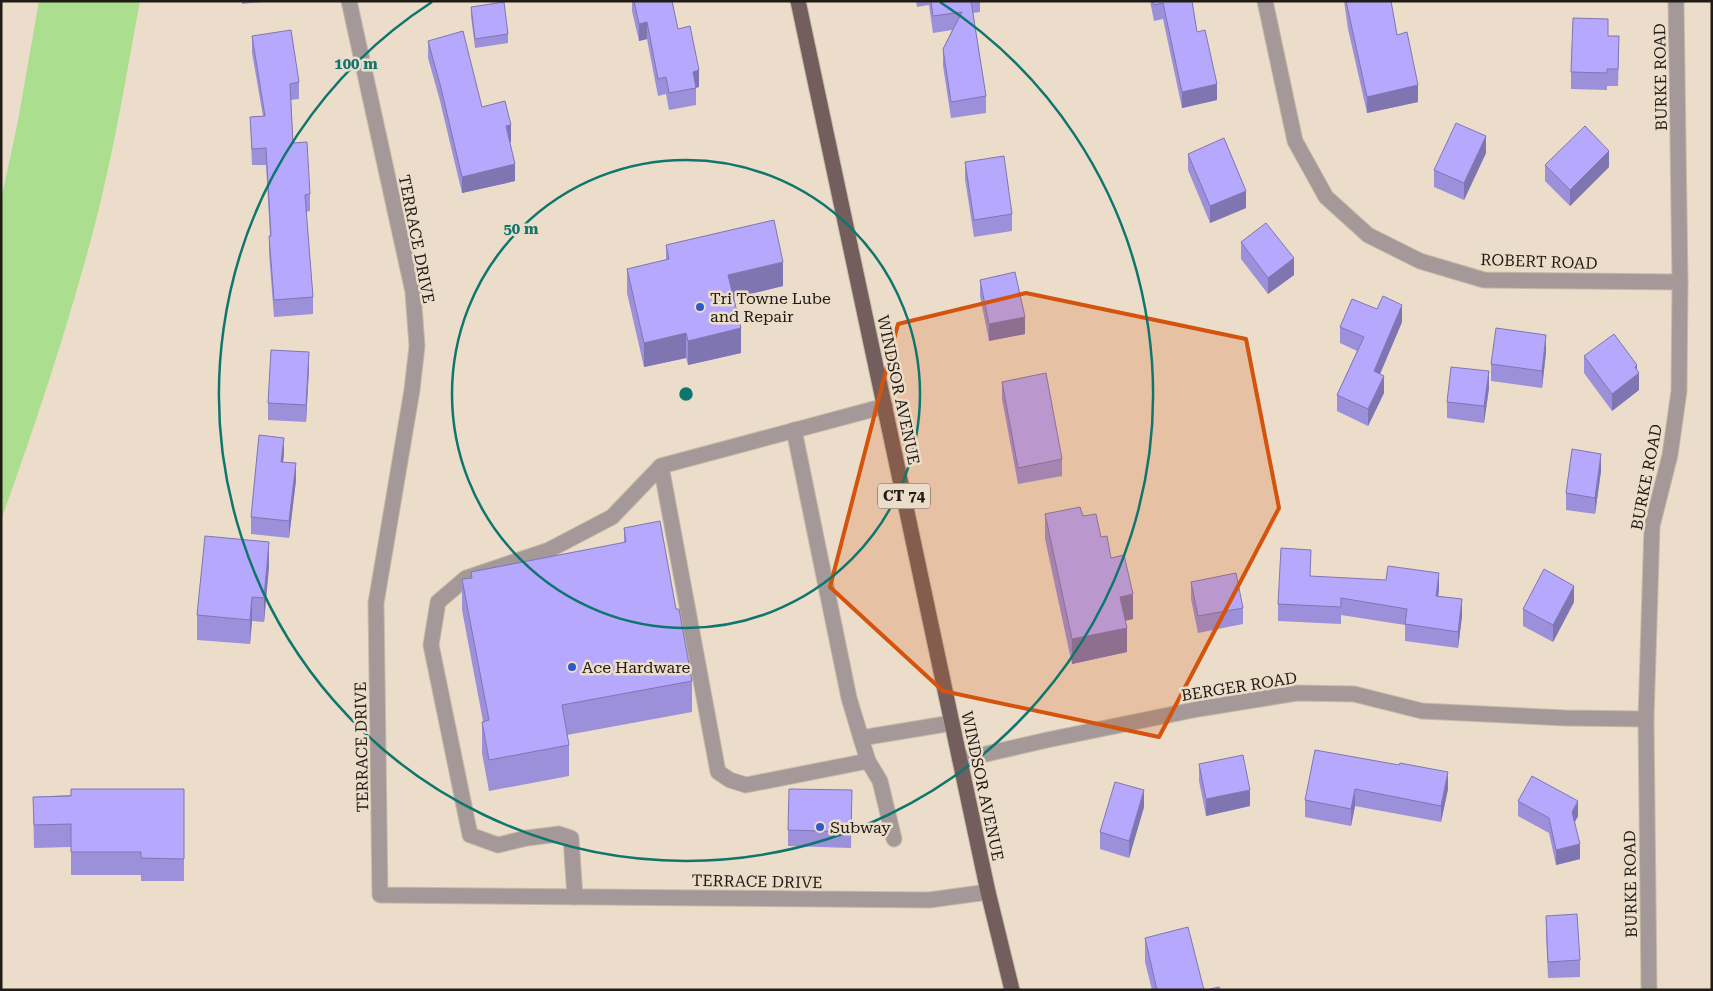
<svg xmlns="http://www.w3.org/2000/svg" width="1713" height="991" font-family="'Roboto Serif',serif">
  <rect width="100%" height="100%" fill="#ebddc9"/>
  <path fill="#abde8f" d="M39,1H140C126,76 114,151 95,224C69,324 36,423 1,520V200L18,121Z"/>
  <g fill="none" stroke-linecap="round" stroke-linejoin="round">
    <g stroke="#c6baa8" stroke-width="17">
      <g id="lane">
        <path d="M794,430L849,698L861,738L952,723"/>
        <path d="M661,466L718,772L730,780L746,785L868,761L861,738"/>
        <path d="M868,761L880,781L894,839"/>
        <path d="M575,897L571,838L559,834L527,838L498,845L470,835L431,645L438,602L466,578L549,550L612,517L661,466L885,406"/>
      </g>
    </g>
    <g stroke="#c6baa8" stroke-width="17">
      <g id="street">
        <path d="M349,1L413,292L417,346L412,390L376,603L380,895L929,900L988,892"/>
        <path d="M1265,1L1295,141L1326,197L1368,235L1420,261L1484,280L1680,282"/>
        <path d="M960,760L1047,740L1198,709L1297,693L1354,694L1422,711L1566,718L1646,719"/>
        <path d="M1649,990L1646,719L1652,526L1670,455L1679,391L1680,282L1676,1"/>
      </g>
    </g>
    <g stroke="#c6baa8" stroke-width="17">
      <path id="primary" d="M798,1L988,892L1012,990"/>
    </g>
    <use href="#lane" stroke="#a49998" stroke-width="15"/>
    <use href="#street" stroke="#a49998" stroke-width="15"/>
    <use href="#primary" stroke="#735e5d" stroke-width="15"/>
  </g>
  <g fill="#9c90da">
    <path d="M242,1H272L242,4Z"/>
    <path d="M632,1H672L678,29L699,87L696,88V105L669,110L666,94L658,96L647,39L639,41L632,11Z"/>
    <path d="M916,1H980V12L973,13L986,96V113L951,118L943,66V49L952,30L933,33L929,5L917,7Z"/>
    <path d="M1150,1H1192L1197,32L1217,100L1182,108L1163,19L1154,21Z"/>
    <path d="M1344,1H1391L1397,35L1418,102L1367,113L1348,29Z"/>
    <path d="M471,7L508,34V43L475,48L471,16Z"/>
    <path d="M252,36L299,82V99L291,100L293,143L310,194V211L306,212L313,297V314L274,317L269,253V236H270L266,165H252L250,117L263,116L252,53Z"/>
    <path d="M428,41L511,142H510L515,181L462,193L440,101L428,58Z"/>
    <path d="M1619,53L1618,86H1607V90L1571,89V72Z"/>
    <path d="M1486,153L1464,200L1434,187V170Z"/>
    <path d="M1188,154L1246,208L1210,223L1188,170Z"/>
    <path d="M965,162L1012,214V231L974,237L965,179Z"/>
    <path d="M1545,165L1609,167L1570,206L1545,181Z"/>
    <path d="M1241,242L1294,275L1268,294L1241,259Z"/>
    <path d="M666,245L783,286L734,298L741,353L688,365L686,358L644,367L627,293V269L666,260Z"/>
    <path d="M980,280L1025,334L989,341L980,296Z"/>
    <path d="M1402,322L1380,374L1384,393L1368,426L1337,411V395L1357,351L1340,343V327Z"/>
    <path d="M1546,352L1542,388L1491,381V364Z"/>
    <path d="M1584,356L1637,371L1639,390L1612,411L1584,373Z"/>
    <path d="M309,368L306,422L268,420V403Z"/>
    <path d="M1002,382L1062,459V476L1018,484L1002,399Z"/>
    <path d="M1489,388L1484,423L1447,418V402Z"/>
    <path d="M284,454L283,462L296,480L289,538L251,534V517Z"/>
    <path d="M1601,471L1595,514L1566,510V493Z"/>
    <path d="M1045,514L1083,516L1101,537L1111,558L1133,619L1125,620L1127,652L1072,664L1045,539Z"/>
    <path d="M624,528L676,609L692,681V712L567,735L569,745V776L489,791L482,753V722L483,721L462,610V579L471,578V572L624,543Z"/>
    <path d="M269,566L264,622L252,621L250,644L197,640V615Z"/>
    <path d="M1311,576L1439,590L1438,596L1462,616L1458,648L1405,641V625L1341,615V624L1278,621V604Z"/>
    <path d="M1191,582L1243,608V624L1198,633L1191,599Z"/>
    <path d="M1574,602L1553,642L1523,626V609Z"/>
    <path d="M1199,764L1250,806L1206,816L1199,781Z"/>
    <path d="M1399,765L1448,789L1441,822L1355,806L1351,826L1305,817V800Z"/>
    <path d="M184,789V881H141V875H71V847L34,848L33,797Z"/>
    <path d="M1518,801L1578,816L1575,822L1580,859L1556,865L1549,833L1518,816Z"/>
    <path d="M852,807L851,848L788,846V830Z"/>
    <path d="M1144,807L1129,858L1100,849V832Z"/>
    <path d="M1546,916L1580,960V977L1548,978L1546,933Z"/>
    <path d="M1145,938L1204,990H1152L1145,962Z"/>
  </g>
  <g fill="#7f76b1">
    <path d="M647,22V39L639,41V24Z"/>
    <path d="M699,70V87L693,88V72Z"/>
    <path d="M1217,84V100L1182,108V92Z"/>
    <path d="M1418,85V102L1367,113V97Z"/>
    <path d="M511,125V142L506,143V126Z"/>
    <path d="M1486,136V153L1464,200V183Z"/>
    <path d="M1609,151V167L1570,206V190Z"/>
    <path d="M515,164V181L462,193V177Z"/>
    <path d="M1246,191V208L1210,223V206Z"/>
    <path d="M1294,258V275L1268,294V278Z"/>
    <path d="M783,262V286L728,299V275Z"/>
    <path d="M1402,305V322L1374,388V371Z"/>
    <path d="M1025,317V334L989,341V324Z"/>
    <path d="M741,328V353L688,365V341Z"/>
    <path d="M686,333V358L644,367V343Z"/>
    <path d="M1546,335V352L1542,388V371Z"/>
    <path d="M309,352V368L306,422V405Z"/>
    <path d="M1637,365V374L1639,373V390L1612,411V394L1635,367Z"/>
    <path d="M1489,371V388L1484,423V406Z"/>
    <path d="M1384,376V393L1368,426V409Z"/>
    <path d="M284,438V454L281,479V462Z"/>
    <path d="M1601,454V471L1595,514V498Z"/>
    <path d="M296,463V480L289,538V521Z"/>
    <path d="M269,542V566L264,622V598Z"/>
    <path d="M1439,573V590L1436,612V596Z"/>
    <path d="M1574,586V602L1553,642V625Z"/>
    <path d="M1133,594V619L1120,622V597Z"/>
    <path d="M252,597V621L250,644V620Z"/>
    <path d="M1462,599V616L1458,648V632Z"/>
    <path d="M1127,628V652L1072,664V639Z"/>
    <path d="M1448,772V789L1441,822V806Z"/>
    <path d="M1355,789V806L1351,826V809Z"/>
    <path d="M1144,790V807L1129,858V841Z"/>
    <path d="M1250,790V806L1206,816V799Z"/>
    <path d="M1578,801V816L1572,827V812Z"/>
    <path d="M1580,844V859L1556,865V850Z"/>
  </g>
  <g fill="#b5a8fd" stroke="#7f76b1">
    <path d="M634,1H672L678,29L690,26L699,70L693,72L696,88L669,93L666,77L658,79L647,22L639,24Z"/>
    <path d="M931,1H971L986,96L951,102L943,49L962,12L933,16Z"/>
    <path d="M1153,1H1192L1197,32L1205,30L1217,84L1182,92L1163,3L1154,5Z"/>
    <path d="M1346,1H1391L1397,35L1407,32L1418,85L1367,97Z"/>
    <path d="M504,2L508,34L475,39L471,7Z"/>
    <path d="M1573,18L1608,19V36H1619L1618,69H1607V73L1571,72Z"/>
    <path d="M291,30L299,82L290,84L293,143L307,142L310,194L305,195L313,297L274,300L269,236H271L266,148L252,149L250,117L265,116L252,36Z"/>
    <path d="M463,31L482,107L505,101L511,125L506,126L515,164L462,177L440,84L428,41Z"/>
    <path d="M1456,123L1486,136L1464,183L1434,170Z"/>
    <path d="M1585,126L1609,151L1570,190L1545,165Z"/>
    <path d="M1224,138L1246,191L1210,206L1188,154Z"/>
    <path d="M1004,156L1012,214L974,220L965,162Z"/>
    <path d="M774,220L783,262L728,275L741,328L688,341L686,333L644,343L627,269L669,259L666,245Z"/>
    <path d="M1266,223L1294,258L1268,278L1241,242Z"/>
    <path d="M1015,272L1025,317L989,324L980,280Z"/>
    <path d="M1383,296L1402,305L1374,371L1384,376L1368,409L1337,395L1364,337L1340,327L1352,299L1377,309Z"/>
    <path d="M1496,328L1546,335L1542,371L1491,364Z"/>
    <path d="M1614,334L1637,365L1635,367L1639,373L1612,394L1584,356Z"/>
    <path d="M271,350L309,352L306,405L268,403Z"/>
    <path d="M1451,367L1489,371L1484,406L1447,402Z"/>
    <path d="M1046,373L1062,459L1018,468L1002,382Z"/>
    <path d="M259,435L284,438L281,462L296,463L289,521L251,517Z"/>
    <path d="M1572,449L1601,454L1595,498L1566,493Z"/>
    <path d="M1080,507L1083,516L1096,514L1101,537L1107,536L1111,558L1124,555L1133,594L1120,597L1127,628L1072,639L1045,514Z"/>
    <path d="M660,521L676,609H679L692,681L562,705L569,745L489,760L482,722L489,720L462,579L472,578L471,572L626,542L624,528Z"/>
    <path d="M205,536L269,542L264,598L252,597L250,620L197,615Z"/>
    <path d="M1281,548L1311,550L1310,576L1386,580L1388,566L1439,573L1436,596L1462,599L1458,632L1405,624L1407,609L1341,598V607L1278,604Z"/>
    <path d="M1544,569L1574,586L1553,625L1523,609Z"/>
    <path d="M1236,573L1243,608L1198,616L1191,582Z"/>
    <path d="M1315,750L1399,765L1400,763L1448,772L1441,806L1355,789L1351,809L1305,800Z"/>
    <path d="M1243,755L1250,790L1206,799L1199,764Z"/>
    <path d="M1532,776L1578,801L1572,812L1580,844L1556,850L1549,818L1518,801Z"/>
    <path d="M1115,782L1144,790L1129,841L1100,832Z"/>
    <path d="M71,789H184V859L141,858V852H71V824L34,825L33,797L71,796Z"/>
    <path d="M789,789L852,790L851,832L788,830Z"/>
    <path d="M1577,914L1580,960L1548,962L1546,916Z"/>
    <path d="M1188,927L1204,990H1157L1145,938Z"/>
    <path d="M1219,987L1220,990H1206Z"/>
  </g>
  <path fill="#d4530d" fill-opacity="0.2" stroke="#d4530d" stroke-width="4" stroke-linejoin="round" d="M1026,293L1246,339L1279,508L1159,737L943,691L830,587L898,324Z"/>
  <g fill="none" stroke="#0f766e" stroke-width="2.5">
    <circle cx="686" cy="394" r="234"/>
    <path d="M940 2A467 467 0 1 1 432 2"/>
  </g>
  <g fill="#3357c7" stroke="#ebddc9" stroke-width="2">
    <circle cx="700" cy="307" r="5"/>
    <circle cx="572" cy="667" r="5"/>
    <circle cx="820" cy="827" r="5"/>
  </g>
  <g text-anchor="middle" stroke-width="5" stroke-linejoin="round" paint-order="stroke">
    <rect fill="#ebddc9" stroke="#5d554a" stroke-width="1" x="878" y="483.5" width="52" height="25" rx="4"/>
    <g font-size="15" font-weight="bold" fill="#201b14">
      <text x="904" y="501">CT 74</text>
    </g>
    <g font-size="16" fill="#201b14" stroke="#ebddc9">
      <text transform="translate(1660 77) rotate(-91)" y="6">BURKE ROAD</text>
      <text transform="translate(417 239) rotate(79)" y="6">TERRACE DRIVE</text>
      <text transform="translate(1539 261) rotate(2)" y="6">ROBERT ROAD</text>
      <text transform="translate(899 390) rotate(78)" y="6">WINDSOR AVENUE</text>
      <text transform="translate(1646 477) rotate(-79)" y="6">BURKE ROAD</text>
      <text transform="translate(1239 686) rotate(-9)" y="6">BERGER ROAD</text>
      <text transform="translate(361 747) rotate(-91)" y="6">TERRACE DRIVE</text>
      <text transform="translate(983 786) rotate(78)" y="6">WINDSOR AVENUE</text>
      <text transform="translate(757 881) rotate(1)" y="6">TERRACE DRIVE</text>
      <text transform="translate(1630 884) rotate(-91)" y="6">BURKE ROAD</text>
    </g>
    <g font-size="16" fill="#201b14" stroke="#ebddc9" text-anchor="start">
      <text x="710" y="304">Tri Towne Lube<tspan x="710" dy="18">and Repair</tspan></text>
      <text x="582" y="673">Ace Hardware</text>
      <text x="830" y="833">Subway</text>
    </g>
  </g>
  <circle cx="686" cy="394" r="8" fill="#0f766e" stroke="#ebddc9" stroke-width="2.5"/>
  <g font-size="15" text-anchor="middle" font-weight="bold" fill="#0f766e" stroke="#ebddc9" stroke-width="5" stroke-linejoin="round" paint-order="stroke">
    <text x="356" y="69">100 m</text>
    <text x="521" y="234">50 m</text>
  </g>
  <rect width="1713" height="991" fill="none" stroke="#201b14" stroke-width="5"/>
</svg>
